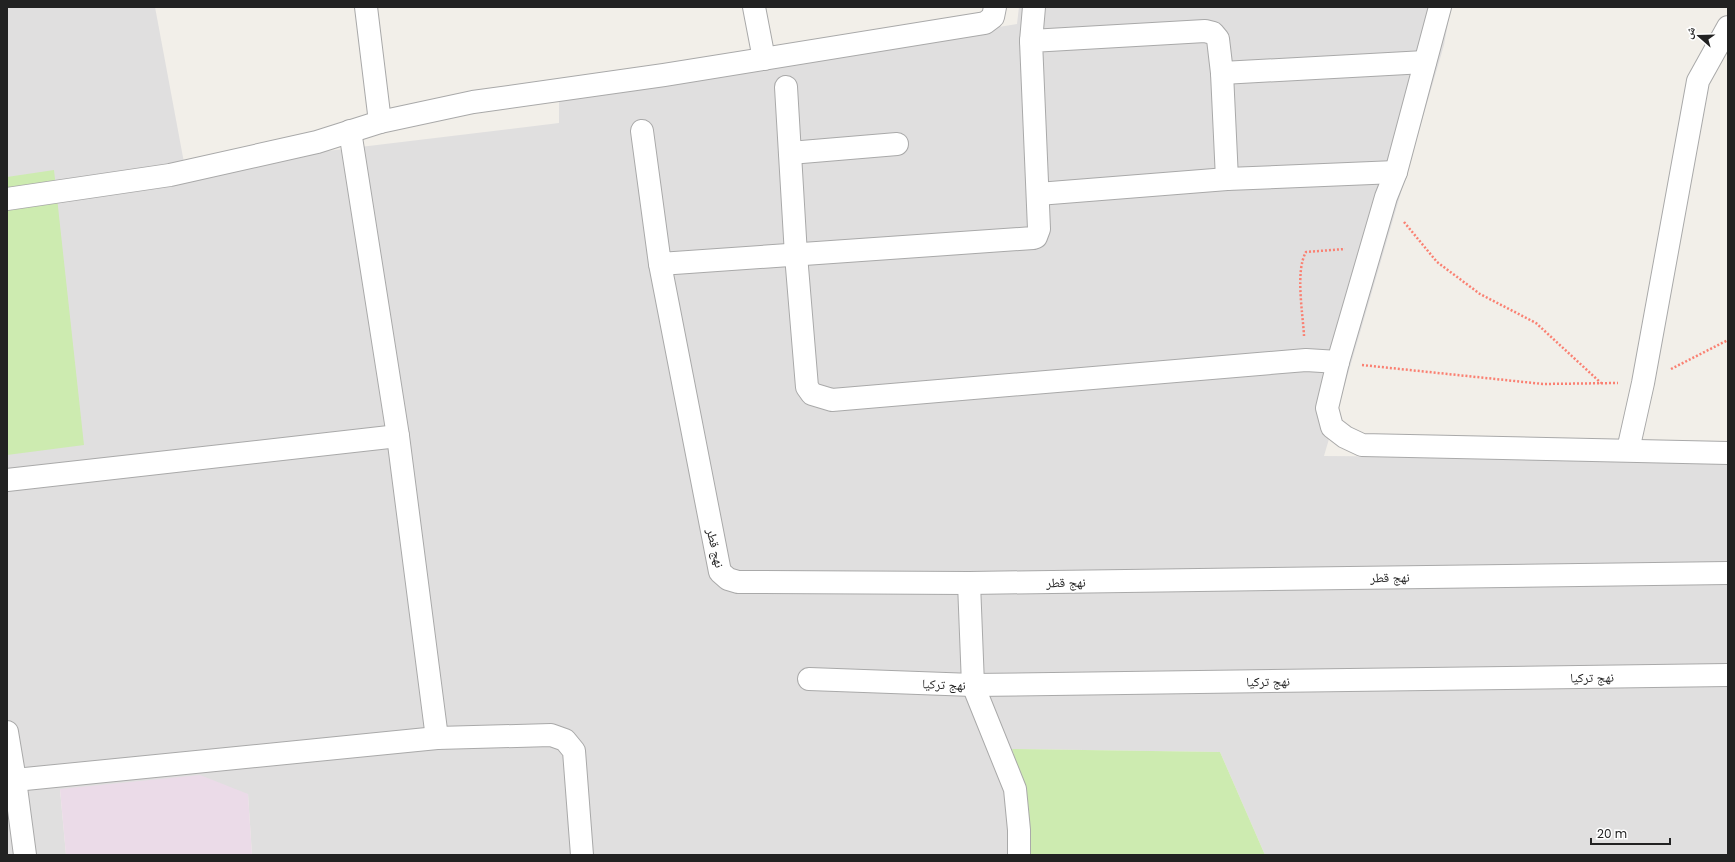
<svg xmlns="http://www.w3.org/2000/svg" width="1735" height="862" font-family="Poppins,'Noto Naskh Arabic',sans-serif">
  <rect width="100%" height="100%" fill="#f2efe9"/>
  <path fill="#e0dfdf" d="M7,7H155L185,168L559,123V100L1017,24L1019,7H1451L1444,45L1324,456L1728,459V855H1265L1220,752L1012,749L1028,801L1030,855H252L248,794L60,790L66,855H7Z"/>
  <path fill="#ebdbe8" d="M200,775L248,794L252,855H66L60,789Z"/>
  <g fill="#cdebb0">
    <path d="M54,170L84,445L7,455V177Z"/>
    <path d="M1012,749L1220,752L1265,855H1030L1028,801Z"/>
  </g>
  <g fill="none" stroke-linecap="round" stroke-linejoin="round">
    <g stroke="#a9a9a9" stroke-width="24">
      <g id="minor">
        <path d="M366,7L380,122"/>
        <path d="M754,7L764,59"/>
        <path d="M1440,7L1396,172L1386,197L1338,362L1327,408L1332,427L1345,437L1362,445L1728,453"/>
        <path d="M1031,41L1034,7"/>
        <path d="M1222,73L1425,62"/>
        <path d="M786,87L796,255L807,387L812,394L832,400L1306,360L1338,362"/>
        <path d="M350,131L398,436L437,738"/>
        <path d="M642,131L660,264L1033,238L1036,237L1039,229L1031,41L1205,31L1213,33L1218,39L1222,73L1227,179"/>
        <path d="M790,153L897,144"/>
        <path d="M1038,194L1227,179L1396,172"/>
        <path d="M7,199L170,175L317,142L380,122L473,102L664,75L985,23L993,17L995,7"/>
        <path d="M660,264L720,572L728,579L738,582L969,583L1728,573"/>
        <path d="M1628,450L1643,383L1698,81L1728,27"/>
        <path d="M7,480L398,436"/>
        <path d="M969,583L973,685L1015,789L1019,830V855"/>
        <path d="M809,679L973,685L1728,675"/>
        <path d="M7,732L15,780L25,855"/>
        <path d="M15,780L437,738L551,735L565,740L574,751L582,855"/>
      </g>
    </g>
    <g stroke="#fa8072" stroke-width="2.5" stroke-dasharray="2 2" stroke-linecap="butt">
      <path d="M1404,222L1437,262L1480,294L1536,323L1601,383"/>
      <path d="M1304,336C1303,314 1295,271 1306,252L1345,249"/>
      <path d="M1362,365L1543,384L1618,383"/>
      <path d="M1671,369L1728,340"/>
    </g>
    <use href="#minor" stroke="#fff" stroke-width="22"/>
  </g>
  <g text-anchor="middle" stroke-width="3.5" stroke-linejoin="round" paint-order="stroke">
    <g font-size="13" fill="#222" stroke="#fff">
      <text transform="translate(716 548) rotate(77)" y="5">نهج قطر</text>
      <text transform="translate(1390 577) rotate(-1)" y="5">نهج قطر</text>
      <text transform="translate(1066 582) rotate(-1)" y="5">نهج قطر</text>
      <text transform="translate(1592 677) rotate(-1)" y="5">نهج تركيا</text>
      <text transform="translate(1268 681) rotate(-1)" y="5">نهج تركيا</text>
      <text transform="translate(944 684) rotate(2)" y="5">نهج تركيا</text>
    </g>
  </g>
  <rect width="1735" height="862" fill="none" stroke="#222222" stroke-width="16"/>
  <g transform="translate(1699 36) rotate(290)" stroke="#ffffff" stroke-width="3" paint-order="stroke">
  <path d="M0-3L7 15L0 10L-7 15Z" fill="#222222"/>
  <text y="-6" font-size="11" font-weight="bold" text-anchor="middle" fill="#222222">ش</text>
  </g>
  <path d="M1591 838v6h79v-6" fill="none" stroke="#222222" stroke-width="2"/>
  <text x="1597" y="838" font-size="12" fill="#222222" stroke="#ffffff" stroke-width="3" paint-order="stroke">20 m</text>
</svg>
